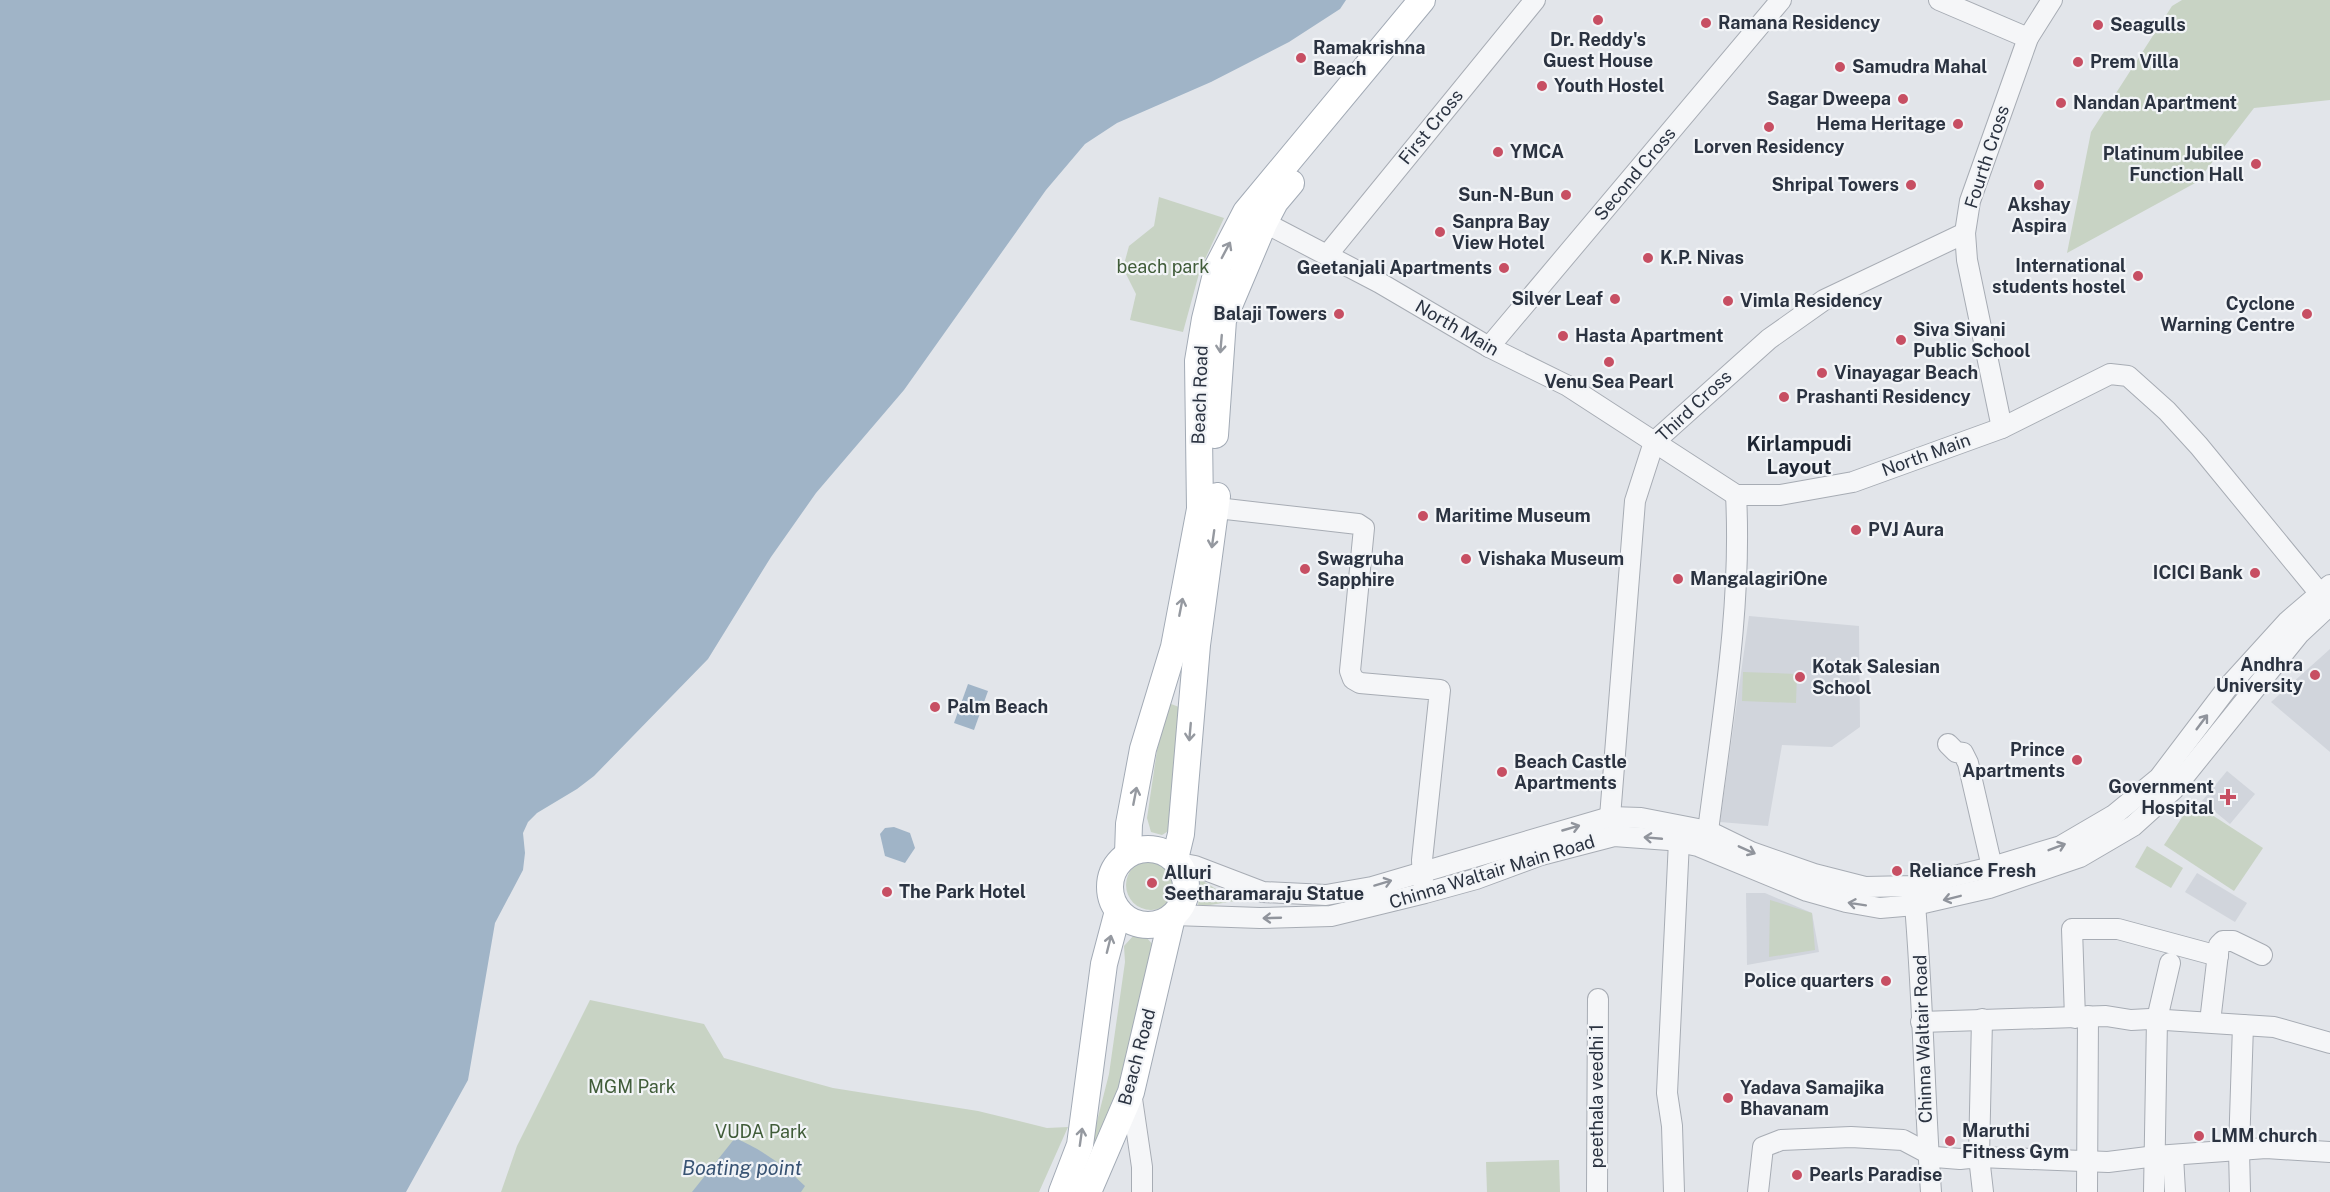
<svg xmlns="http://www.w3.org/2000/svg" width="2330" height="1192" font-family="'Public Sans',sans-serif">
  <rect width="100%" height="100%" fill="#e2e5ea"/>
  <g fill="#d1d5dc">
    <path d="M1749,616L1859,626L1860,727L1832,747L1782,745L1768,826L1720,822Z"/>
    <path d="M2330,649V752L2271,702Z"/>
    <path d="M2227,771L2255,794L2230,824L2202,801Z"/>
    <path d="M2197,873L2247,903L2235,922L2185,892Z"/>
    <path d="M1746,893H1765L1812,913L1819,952L1747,965Z"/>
  </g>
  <g fill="#c8d3c4">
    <path d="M2182,0H2330V100L2254,108L2197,182L2067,253L2091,132L2172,6Z"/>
    <path d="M1159,197L1224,218L1200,270L1183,332L1130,320L1136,294L1123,268L1129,246L1154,226Z"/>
    <path d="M1743,672L1797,674L1796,703L1742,701Z"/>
    <path d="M1171,704L1179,707L1170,830L1162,835L1151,832L1147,818L1163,710Z"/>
    <path d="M2192,802L2263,848L2234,891L2164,845Z"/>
    <path d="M2147,846L2183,868L2171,888L2135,867Z"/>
    <circle cx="1151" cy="885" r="25"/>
    <path d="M1200,879L1235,901L1198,907Z"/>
    <path d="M1770,900L1812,913L1815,950L1769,957Z"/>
    <path d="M1134,935L1146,937L1154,946L1127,1067L1079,1192L1109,1074L1125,962L1124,946Z"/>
    <path d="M590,1000L704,1024L724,1058L833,1088L978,1111L1047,1128L1068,1127L1039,1192H501L517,1146Z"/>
    <path d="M1559,1160L1560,1192H1487L1486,1162Z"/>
  </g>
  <g fill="#a0b4c7">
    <path d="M0,0H1346L1340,9L1289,42L1211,82L1117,123L1085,144L1046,190L904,390L816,493L771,557L708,659L594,776L577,789L537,813L528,822L523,833L525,853L523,870L495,923L468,1080L406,1192H0Z"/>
    <path d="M968,684L988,691L974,730L954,723Z"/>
    <path d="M894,827L910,833L915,848L905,863L885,856L880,834L885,828Z"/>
    <path d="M735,1138C763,1150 784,1166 805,1186L801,1192H692Z"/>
  </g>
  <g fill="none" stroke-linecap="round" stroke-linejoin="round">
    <g stroke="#a7acb4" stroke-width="22">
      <g id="minor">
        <path d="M1939,0L2028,38"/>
        <path d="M1252,216L1380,283L1489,347L1568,386L1736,495H1780L1853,482L2002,428L2110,374L2128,376L2167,411L2199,446L2326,601"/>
        <path d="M1328,254L1535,0"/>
        <path d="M1489,347L1781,0"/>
        <path d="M2002,428L1967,260L1965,233L1970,201L2028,38L2052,0"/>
        <path d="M1201,509L1217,508L1358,524L1364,528L1350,671L1353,679L1360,683L1440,690L1422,860L1423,882"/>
        <path d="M1948,744L1956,752L1963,753L1968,763L1992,867"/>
        <path d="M1610,817L1635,501L1654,442L1769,339L1824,300L1965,233"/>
        <path d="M1708,831C1722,720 1742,607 1736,495"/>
        <path d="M1179,863L1195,866L1263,892L1326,895L1372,887L1610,817L1641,818L1708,831L1751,852L1814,874L1865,887L1913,886L1992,867L2061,846L2114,815L2159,778L2228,687L2288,621L2330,585"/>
        <path d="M1914,893C1923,992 1924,1092 1931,1192"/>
        <path d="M1174,915L1260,918L1331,916L1425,893L1476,879L1541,855L1614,836L1669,840L1698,846L1807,891L1846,902L1880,908L1915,905L1989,888L2080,857L2133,826L2174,789L2299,634L2330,605"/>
        <path d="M2075,1018L2072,929H2118L2218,956"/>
        <path d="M1982,1019L1979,1157L2108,1162L2156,1156L2266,1148L2330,1152"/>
        <path d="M1921,1022L2106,1016L2131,1020L2150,1019L2274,1027L2330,1043"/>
        <path d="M2210,1022L2219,945L2223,941H2233L2262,955"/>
        <path d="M1131,1092L1142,1167V1192"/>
        <path d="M2173,1156L2175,1192"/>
        <path d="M1597,1192L1598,999"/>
        <path d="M1674,1192L1672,1126L1667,1093L1679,841"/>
        <path d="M1758,1192L1763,1147L1781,1140L1851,1137L1903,1140L1935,1157L1960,1159L1979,1157L1983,1192"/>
        <path d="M2087,1192L2088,1016"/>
        <path d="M2154,1192L2157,1019L2170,963"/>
        <path d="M2240,1192L2239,1150L2243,1025"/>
      </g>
    </g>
    <g stroke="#a2aab5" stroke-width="28">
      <g id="major">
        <path d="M1215,435L1223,320L1264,223L1275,202L1291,183"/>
        <circle cx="1148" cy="887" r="38"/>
        <path d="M1128,854L1129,824L1143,749L1174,647L1200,509L1198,361L1205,319L1218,266L1246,212L1422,0"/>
        <path d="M1175,859L1181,834L1197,645L1217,496"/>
        <path d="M1062,1192L1080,1145L1104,964L1118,911"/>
        <path d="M1088,1192L1131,1092L1172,917"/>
      </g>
    </g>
    <use href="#minor" stroke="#f5f6f8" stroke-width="20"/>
    <use href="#major" stroke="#fff" stroke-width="26"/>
  </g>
  <defs><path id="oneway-shaft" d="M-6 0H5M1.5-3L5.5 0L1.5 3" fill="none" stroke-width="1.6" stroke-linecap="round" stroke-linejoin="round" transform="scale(1.5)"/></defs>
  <g stroke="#9599a0">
    <use href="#oneway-shaft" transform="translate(1226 250) rotate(-62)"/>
    <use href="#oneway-shaft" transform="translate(1221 344) rotate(95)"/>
    <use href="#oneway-shaft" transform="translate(1213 539) rotate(98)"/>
    <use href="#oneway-shaft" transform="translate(1181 607) rotate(-79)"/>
    <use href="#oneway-shaft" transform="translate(1190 732) rotate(95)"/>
    <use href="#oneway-shaft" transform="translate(1135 796) rotate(-79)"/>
    <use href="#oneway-shaft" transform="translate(1109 944) rotate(-76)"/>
    <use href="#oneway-shaft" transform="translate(1081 1137) rotate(-82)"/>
  </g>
  <g stroke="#90949c">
    <use href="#oneway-shaft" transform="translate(2202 722) rotate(-53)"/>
    <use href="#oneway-shaft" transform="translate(1571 828) rotate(-16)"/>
    <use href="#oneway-shaft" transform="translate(1653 838) rotate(-175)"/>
    <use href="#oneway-shaft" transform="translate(2057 847) rotate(-21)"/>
    <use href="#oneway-shaft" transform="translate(1747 850) rotate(24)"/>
    <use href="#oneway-shaft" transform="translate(1383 883) rotate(-17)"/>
    <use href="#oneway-shaft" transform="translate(1952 898) rotate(166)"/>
    <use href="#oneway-shaft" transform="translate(1857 904) rotate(-171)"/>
    <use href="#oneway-shaft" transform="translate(1272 918) rotate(178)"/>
  </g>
  <g fill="#c74f63" stroke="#f2f4f7" stroke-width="2">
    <circle cx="1598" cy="20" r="6"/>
    <circle cx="1706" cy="23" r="6"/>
    <circle cx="2098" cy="25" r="6"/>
    <circle cx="1301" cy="58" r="6"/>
    <circle cx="2078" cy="62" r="6"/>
    <circle cx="1840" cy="67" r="6"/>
    <circle cx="1542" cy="86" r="6"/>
    <circle cx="1903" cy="99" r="6"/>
    <circle cx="2061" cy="103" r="6"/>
    <circle cx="1958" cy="124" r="6"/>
    <circle cx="1769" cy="127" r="6"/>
    <circle cx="1498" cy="152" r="6"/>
    <circle cx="2256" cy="164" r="6"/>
    <circle cx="1911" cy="185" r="6"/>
    <circle cx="2039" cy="185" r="6"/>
    <circle cx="1566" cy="195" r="6"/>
    <circle cx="1440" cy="232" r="6"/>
    <circle cx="1648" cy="258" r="6"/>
    <circle cx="1504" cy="268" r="6"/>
    <circle cx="2138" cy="276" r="6"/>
    <circle cx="1615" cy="299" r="6"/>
    <circle cx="1728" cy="301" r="6"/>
    <circle cx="1339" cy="314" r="6"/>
    <circle cx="2307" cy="314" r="6"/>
    <circle cx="1563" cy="336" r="6"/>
    <circle cx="1901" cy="340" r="6"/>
    <circle cx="1609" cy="362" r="6"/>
    <circle cx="1822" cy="373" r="6"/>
    <circle cx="1784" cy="397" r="6"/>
    <circle cx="1423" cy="516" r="6"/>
    <circle cx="1856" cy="530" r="6"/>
    <circle cx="1466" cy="559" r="6"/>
    <circle cx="1305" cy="569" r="6"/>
    <circle cx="2255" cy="573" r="6"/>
    <circle cx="1678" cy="579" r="6"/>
    <circle cx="2315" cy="675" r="6"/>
    <circle cx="1800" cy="677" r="6"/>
    <circle cx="935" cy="707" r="6"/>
    <circle cx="2077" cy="760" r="6"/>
    <circle cx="1502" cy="772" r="6"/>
    <path d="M2225 788h6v6h6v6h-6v6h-6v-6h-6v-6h6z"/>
    <circle cx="1897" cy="871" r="6"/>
    <circle cx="1152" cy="883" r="6"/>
    <circle cx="887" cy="892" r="6"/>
    <circle cx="1886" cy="981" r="6"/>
    <circle cx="1728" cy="1098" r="6"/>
    <circle cx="2199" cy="1136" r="6"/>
    <circle cx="1950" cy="1141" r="6"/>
    <circle cx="1797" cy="1175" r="6"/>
  </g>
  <g text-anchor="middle" stroke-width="4.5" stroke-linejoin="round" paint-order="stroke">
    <g font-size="18" font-weight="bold" fill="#2b3341" stroke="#f2f4f7" text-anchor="start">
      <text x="1718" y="29">Ramana Residency</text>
      <text x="2110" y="31">Seagulls</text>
      <text x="1598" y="46" text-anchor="middle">Dr. Reddy's<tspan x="1598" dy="21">Guest House</tspan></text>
      <text x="1313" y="54">Ramakrishna<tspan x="1313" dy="21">Beach</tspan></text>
      <text x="2090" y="68">Prem Villa</text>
      <text x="1852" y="73">Samudra Mahal</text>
      <text x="1554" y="92">Youth Hostel</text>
      <text x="1891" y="105" text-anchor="end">Sagar Dweepa</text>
      <text x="2073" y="109">Nandan Apartment</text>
      <text x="1946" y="130" text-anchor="end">Hema Heritage</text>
      <text x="1769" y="153" text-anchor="middle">Lorven Residency</text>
      <text x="1510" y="158">YMCA</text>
      <text x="2244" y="160" text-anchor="end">Platinum Jubilee<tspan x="2244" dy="21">Function Hall</tspan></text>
      <text x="1899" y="191" text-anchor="end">Shripal Towers</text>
      <text x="1554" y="201" text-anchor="end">Sun-N-Bun</text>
      <text x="2039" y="211" text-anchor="middle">Akshay<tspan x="2039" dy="21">Aspira</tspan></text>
      <text x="1452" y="228">Sanpra Bay<tspan x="1452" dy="21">View Hotel</tspan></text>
      <text x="1660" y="264">K.P. Nivas</text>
      <text x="2126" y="272" text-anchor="end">International<tspan x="2126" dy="21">students hostel</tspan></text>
      <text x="1492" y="274" text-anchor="end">Geetanjali Apartments</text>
      <text x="1603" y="305" text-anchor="end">Silver Leaf</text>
      <text x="1740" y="307">Vimla Residency</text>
      <text x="2295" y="310" text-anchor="end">Cyclone<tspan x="2295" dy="21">Warning Centre</tspan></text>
      <text x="1327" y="320" text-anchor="end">Balaji Towers</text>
      <text x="1913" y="336">Siva Sivani<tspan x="1913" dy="21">Public School</tspan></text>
      <text x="1575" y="342">Hasta Apartment</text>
      <text x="1834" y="379">Vinayagar Beach</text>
      <text x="1609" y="388" text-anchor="middle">Venu Sea Pearl</text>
      <text x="1796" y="403">Prashanti Residency</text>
      <text x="1435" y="522">Maritime Museum</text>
      <text x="1868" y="536">PVJ Aura</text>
      <text x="1317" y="565">Swagruha<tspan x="1317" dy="21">Sapphire</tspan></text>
      <text x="1478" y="565">Vishaka Museum</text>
      <text x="2243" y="579" text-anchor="end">ICICI Bank</text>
      <text x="1690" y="585">MangalagiriOne</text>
      <text x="2303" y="671" text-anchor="end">Andhra<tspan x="2303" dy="21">University</tspan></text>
      <text x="1812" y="673">Kotak Salesian<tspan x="1812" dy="21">School</tspan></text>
      <text x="947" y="713">Palm Beach</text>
      <text x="2065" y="756" text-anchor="end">Prince<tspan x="2065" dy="21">Apartments</tspan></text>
      <text x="1514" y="768">Beach Castle<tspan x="1514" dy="21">Apartments</tspan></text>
      <text x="2214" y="793" text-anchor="end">Government<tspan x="2214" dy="21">Hospital</tspan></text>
      <text x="1909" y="877">Reliance Fresh</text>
      <text x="1164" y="879">Alluri<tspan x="1164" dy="21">Seetharamaraju Statue</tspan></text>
      <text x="899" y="898">The Park Hotel</text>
      <text x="1874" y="987" text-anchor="end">Police quarters</text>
      <text x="1740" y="1094">Yadava Samajika<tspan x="1740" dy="21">Bhavanam</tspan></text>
      <text x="1962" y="1137">Maruthi<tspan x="1962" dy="21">Fitness Gym</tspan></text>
      <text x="2211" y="1142">LMM church</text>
      <text x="1809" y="1181">Pearls Paradise</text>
    </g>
    <g font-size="18" fill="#2b3341" stroke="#f2f4f7">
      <text transform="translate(1431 127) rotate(-51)" y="6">First Cross</text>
      <text transform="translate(1987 157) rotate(-72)" y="6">Fourth Cross</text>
      <text transform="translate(1635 174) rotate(-50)" y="6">Second Cross</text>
      <text transform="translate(1457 328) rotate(30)" y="6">North Main</text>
      <text transform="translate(1200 395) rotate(-88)" y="6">Beach Road</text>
      <text transform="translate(1694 406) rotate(-43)" y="6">Third Cross</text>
      <text transform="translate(1926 455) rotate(-20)" y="6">North Main</text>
      <text transform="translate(1492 872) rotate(-17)" y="6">Chinna Waltair Main Road</text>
      <text transform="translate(1923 1039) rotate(-92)" y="6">Chinna Waltair Road</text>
      <text transform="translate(1137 1057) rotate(-75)" y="6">Beach Road</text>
      <text transform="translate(1597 1096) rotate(-90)" y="6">peethala veedhi 1</text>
    </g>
    <g font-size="18" fill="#405c39" stroke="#f2f4f7">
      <text x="1163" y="273">beach park</text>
      <text x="632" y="1093">MGM Park</text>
      <text x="761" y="1138">VUDA Park</text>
    </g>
    <g font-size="20" font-weight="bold" fill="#1d2532" stroke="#f2f4f7">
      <text x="1799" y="451">Kirlampudi<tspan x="1799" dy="23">Layout</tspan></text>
    </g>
    <g font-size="20" font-style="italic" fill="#385373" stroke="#f2f4f7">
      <text x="742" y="1175">Boating point</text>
    </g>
  </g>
</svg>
